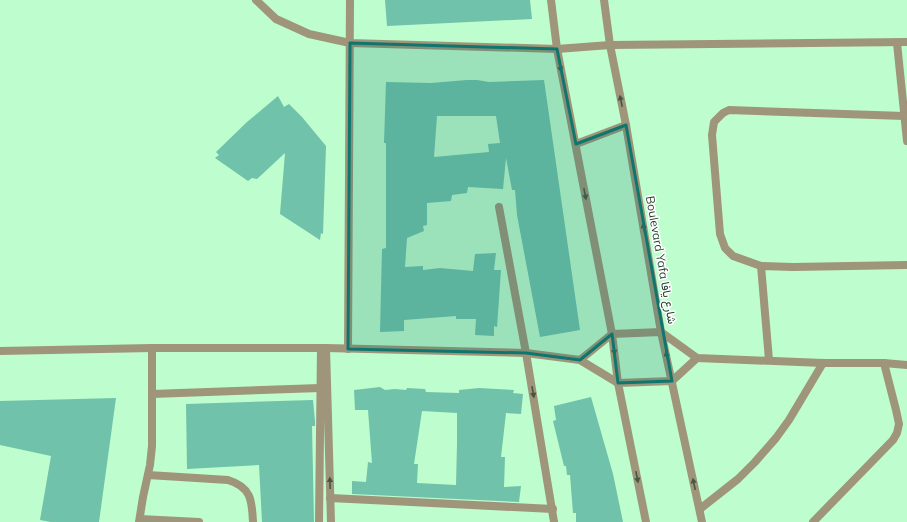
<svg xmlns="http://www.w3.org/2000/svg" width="907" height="522" font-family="Mulish,Vazirmatn,sans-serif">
  <rect width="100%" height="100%" fill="#befdce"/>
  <g fill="#70c2aa" fill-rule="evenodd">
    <path d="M385,0H530L532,19L387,26Z"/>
    <path d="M467,80H477L489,82L544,80L580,330L540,337L517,215L515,190H512L506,158L503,189L468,187L467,193L452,195L451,201L427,203V225L423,226L424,231L407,238L405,267L423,266V270L440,268L473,271L475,254L496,253L494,270H501L497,327L494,326V336L475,335L476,319H456V316L404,320V331L380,332L382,249L386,248V143H384L386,82L431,83ZM437,116H496L500,143L488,144L489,152L434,157Z"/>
    <path d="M278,96L284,107L289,104L302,117L326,146L323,234L321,233L320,240L280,214L285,153L257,179L252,178L248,181L215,158L219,155L216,152L247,122Z"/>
    <path d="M380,387L385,390L395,389L406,390L407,388L425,389L426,392L459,393V390L479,388L514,390L513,393L523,394L521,414L506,413L501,457H505L504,487L521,486L519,502L352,494V481L366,482L368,462L372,463L368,410H355L354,390ZM422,411L457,413V444L456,485L417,483L418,464H414Z"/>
    <path d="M591,397L613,474L623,522H576V513H573L570,475H567L566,466H564L553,421L556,420L554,406Z"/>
    <path d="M116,398L99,522H51L40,520L51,456L0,445V401Z"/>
    <path d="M313,400L315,421V426H312L314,522H262L259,465L187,469L186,404Z"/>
  </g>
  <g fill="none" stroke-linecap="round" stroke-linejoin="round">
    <g stroke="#9e957a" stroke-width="8">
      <path d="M256,0L276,19L309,34L350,43L557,49L610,45L907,42"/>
      <path d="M897,43L907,141"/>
      <path d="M576,144L626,125"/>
      <path d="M499,207L526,353L554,522"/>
      <path d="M761,266L733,256L725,248L720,234L712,135L714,122L723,113L729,110L904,116"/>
      <path d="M326,348L331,522"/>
      <path d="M348,349L350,0"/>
      <path d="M0,351L152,348H326L526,353L580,360L618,383L672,381L697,358"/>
      <path d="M580,360L612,334L661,332L697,358L823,363H884L907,365"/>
      <path d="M769,360L761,266L793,267L907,265"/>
      <path d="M152,394L320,388"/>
      <path d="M148,475L228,480C251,487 252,500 253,522"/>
      <path d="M330,498L553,509"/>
      <path d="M700,509L738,479L755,462L776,438L789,420L823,363"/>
      <path d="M140,519L199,522"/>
      <path d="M139,522L143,497L150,465L152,446V348"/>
      <path d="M319,522L321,348"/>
      <path d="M813,522L893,440L897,433L899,424L896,410L884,363"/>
    </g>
    <g stroke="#9e957a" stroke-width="8">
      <path d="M551,0L557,49L612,334L618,383L646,522"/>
      <path d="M604,0L610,45L626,125L661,332L702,522"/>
    </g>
  </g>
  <defs><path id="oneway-solid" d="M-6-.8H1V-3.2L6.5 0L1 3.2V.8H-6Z"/></defs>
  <g fill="#465642">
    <use href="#oneway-solid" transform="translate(560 66) rotate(79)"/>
    <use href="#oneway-solid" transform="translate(621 101) rotate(-102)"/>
    <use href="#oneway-solid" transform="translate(585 194) rotate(79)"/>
    <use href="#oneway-solid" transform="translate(644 229) rotate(-100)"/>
    <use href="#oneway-solid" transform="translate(614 349) rotate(82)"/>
    <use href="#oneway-solid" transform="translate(667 357) rotate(-103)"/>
    <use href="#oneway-solid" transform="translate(533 392) rotate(80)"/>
    <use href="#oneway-solid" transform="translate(637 477) rotate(79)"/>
    <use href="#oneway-solid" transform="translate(330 483) rotate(-91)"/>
    <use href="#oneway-solid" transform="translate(694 484) rotate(-102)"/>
  </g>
  <path fill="#0f766e" fill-opacity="0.2" stroke="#0f766e" stroke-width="3" stroke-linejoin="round" d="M350,43L557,49L576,144L626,125L672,381L618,383L612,334L580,360L526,353L348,349Z"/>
  <g text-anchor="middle" stroke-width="3" stroke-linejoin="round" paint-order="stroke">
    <g font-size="12" fill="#28412f" stroke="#fff">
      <text transform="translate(661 260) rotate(80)" y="4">Boulevard Yafa شارع يافا</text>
    </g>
  </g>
</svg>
